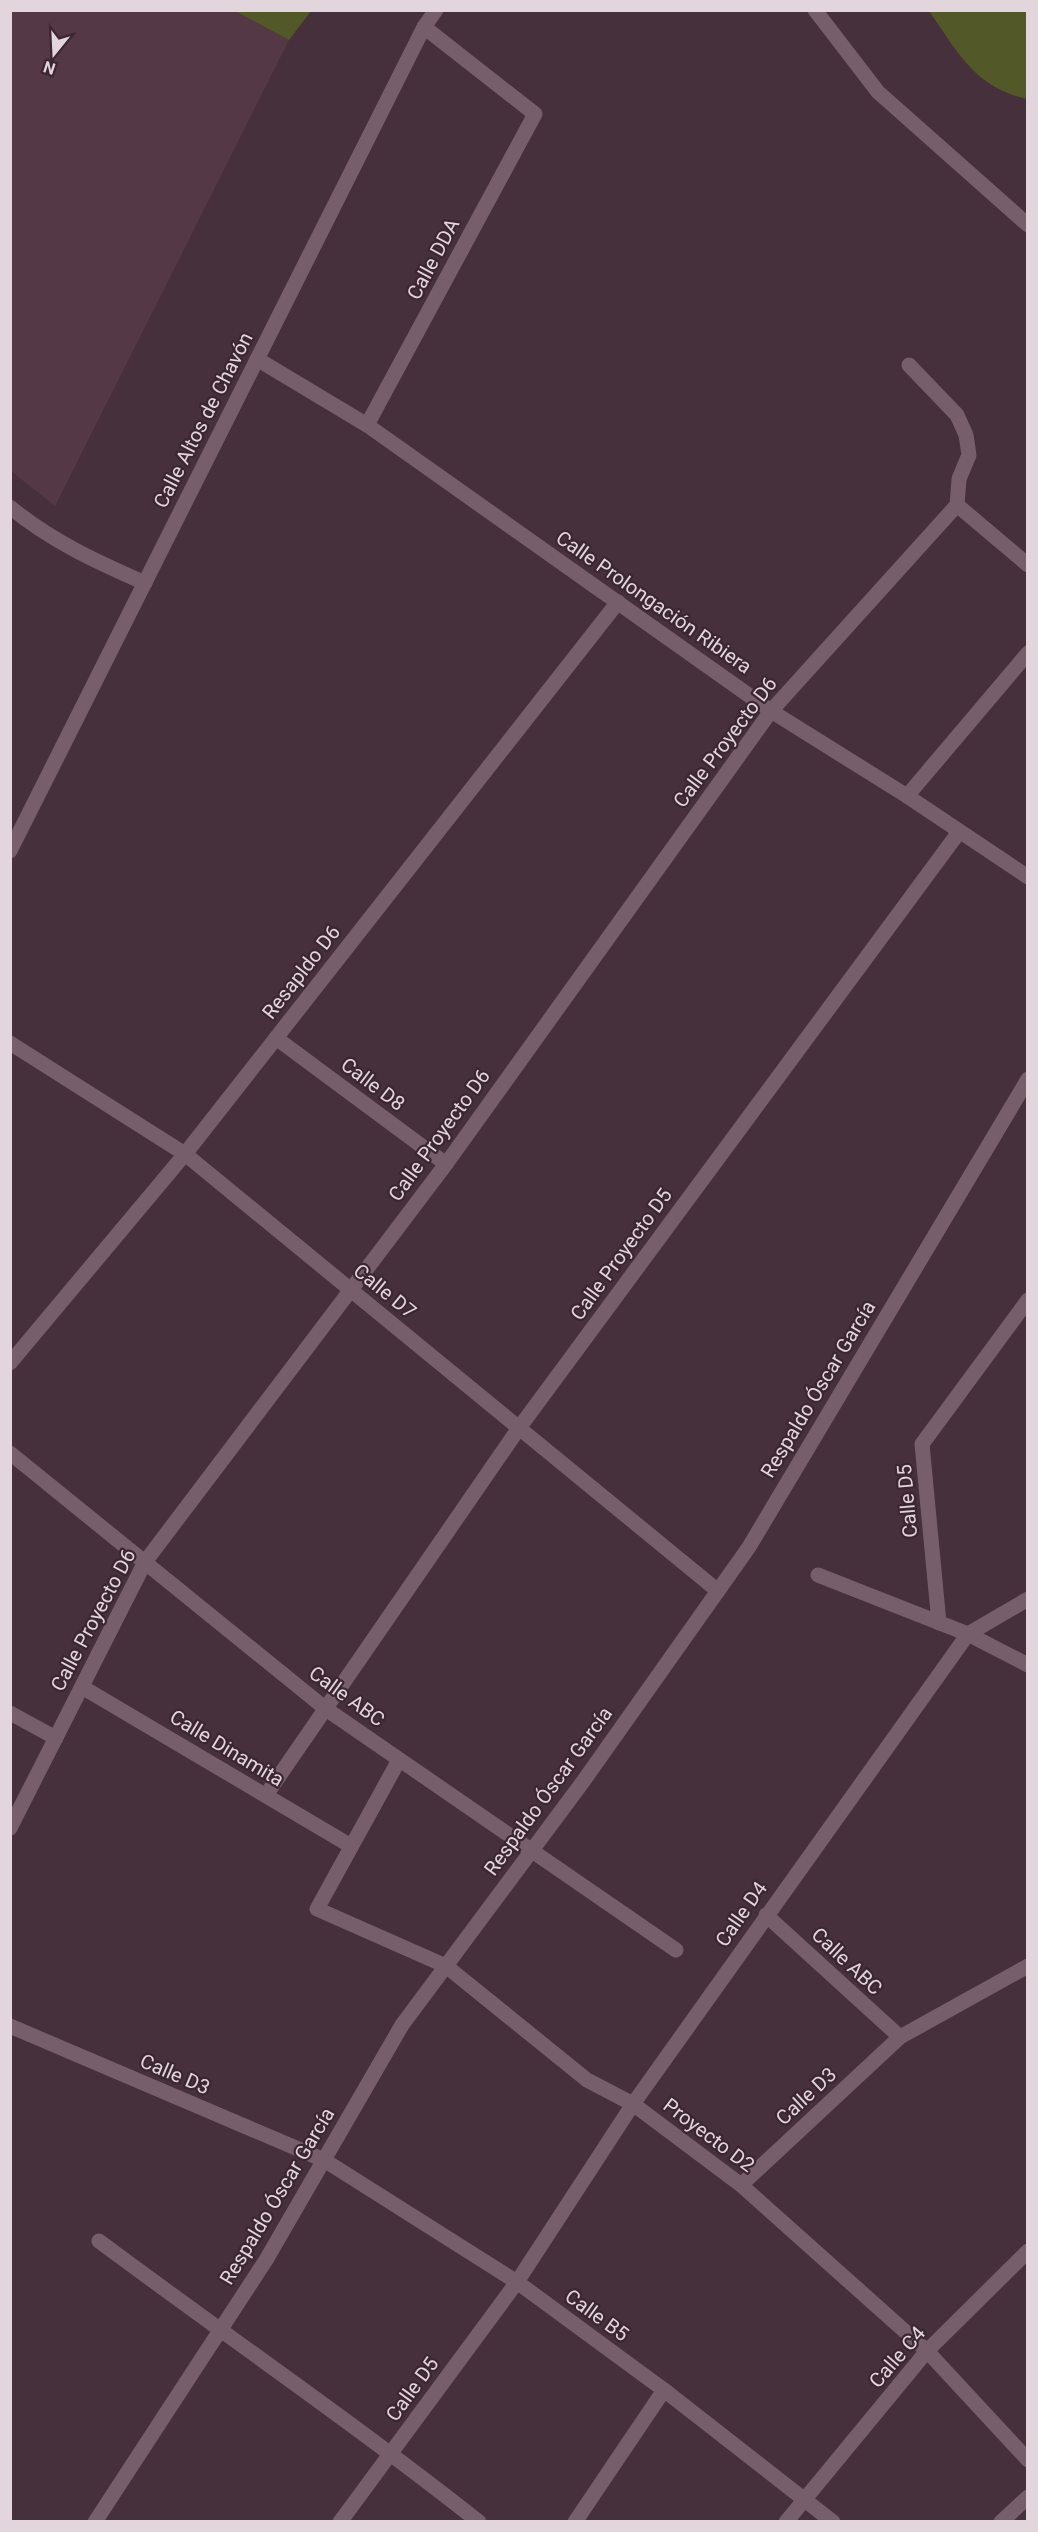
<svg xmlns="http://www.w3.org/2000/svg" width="1038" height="2532" font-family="Roboto,sans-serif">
  <rect width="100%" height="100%" fill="#46303b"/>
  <path fill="#543846" d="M10,11H235L289,40L55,506L11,471Z"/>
  <g fill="#535828">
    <path d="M235,11H311L289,40Z"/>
    <path d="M929,11H1027V99C974,87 958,52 929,11Z"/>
  </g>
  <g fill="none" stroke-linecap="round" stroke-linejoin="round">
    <g stroke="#765f6a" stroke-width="15">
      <path d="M815,10L878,92L1028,225"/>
      <path d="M257,359L367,425L771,711L907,796L1028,877"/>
      <path d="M909,365L957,415L966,435L969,455L959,479L957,505L1028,565"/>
      <path d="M367,425L535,114L424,27"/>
      <path d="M10,507C51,541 97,562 145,583"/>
      <path d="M907,796L1028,653"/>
      <path d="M10,851L424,27L436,10"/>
      <path d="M276,1038L446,1164"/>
      <path d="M10,1043L185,1154L718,1591"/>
      <path d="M10,1363L185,1154L618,602"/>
      <path d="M10,1453L326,1709L676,1950"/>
      <path d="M818,1575L968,1634L1028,1665"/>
      <path d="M939,1623L922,1444L1028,1300"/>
      <path d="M82,1687L351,1846"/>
      <path d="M10,1713L56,1738"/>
      <path d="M399,1760L317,1909L446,1966L587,2080L633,2104L741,2185L927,2351L1028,2460"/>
      <path d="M266,1795L519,1428L959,832"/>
      <path d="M10,1828L145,1562L446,1164L771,711L957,505"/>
      <path d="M766,1915L900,2037"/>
      <path d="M10,2026L324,2160L517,2282L664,2390L833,2522"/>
      <path d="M741,2185L900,2037L1028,1966"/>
      <path d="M99,2241C225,2335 355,2424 479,2522"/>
      <path d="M95,2522L266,2260L402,2025L582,1783L749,1547L1028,1079"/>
      <path d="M340,2522L517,2282L633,2104L968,1634L1028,1599"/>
      <path d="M575,2522L664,2390"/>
      <path d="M786,2522L927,2351L1028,2251"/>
      <path d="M1001,2522L1028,2497"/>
    </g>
  </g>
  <g text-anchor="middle" stroke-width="4.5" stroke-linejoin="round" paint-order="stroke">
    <g font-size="20" fill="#e3d5dc" stroke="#3b2631">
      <text transform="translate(433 259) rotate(-62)" y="7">Calle DDA</text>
      <text transform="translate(203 420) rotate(-63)" y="7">Calle Altos de Chavón</text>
      <text transform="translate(654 602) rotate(35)" y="7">Calle Prolongación Ribiera</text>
      <text transform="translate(725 742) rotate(-53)" y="7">Calle Proyecto D6</text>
      <text transform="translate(301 972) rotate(-52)" y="7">Resapldo D6</text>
      <text transform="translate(373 1084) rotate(37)" y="7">Calle D8</text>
      <text transform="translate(439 1135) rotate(-54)" y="7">Calle Proyecto D6</text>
      <text transform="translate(621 1254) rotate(-54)" y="7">Calle Proyecto D5</text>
      <text transform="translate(385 1291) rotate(39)" y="7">Calle D7</text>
      <text transform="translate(818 1389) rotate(-59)" y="7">Respaldo Óscar García</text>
      <text transform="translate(907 1501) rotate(-95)" y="7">Calle D5</text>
      <text transform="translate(93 1620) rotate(-62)" y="7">Calle Proyecto D6</text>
      <text transform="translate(347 1696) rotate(36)" y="7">Calle ABC</text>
      <text transform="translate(227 1748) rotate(31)" y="7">Calle Dinamita</text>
      <text transform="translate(548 1791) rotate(-54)" y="7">Respaldo Óscar García</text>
      <text transform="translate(741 1914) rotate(-55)" y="7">Calle D4</text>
      <text transform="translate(847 1961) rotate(43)" y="7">Calle ABC</text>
      <text transform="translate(175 2074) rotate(23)" y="7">Calle D3</text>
      <text transform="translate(806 2096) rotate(-43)" y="7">Calle D3</text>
      <text transform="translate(709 2135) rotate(37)" y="7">Proyecto D2</text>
      <text transform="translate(277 2196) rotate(-59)" y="7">Respaldo Óscar García</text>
      <text transform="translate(597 2315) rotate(36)" y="7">Calle B5</text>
      <text transform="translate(897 2357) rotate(-49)" y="7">Calle C4</text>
      <text transform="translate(412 2389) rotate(-54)" y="7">Calle D5</text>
    </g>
  </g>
  <rect width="1038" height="2532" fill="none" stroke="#e3d5dc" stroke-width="24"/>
  <g transform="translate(54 54) rotate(198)" stroke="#3b2631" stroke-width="4.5" paint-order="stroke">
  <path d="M0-4.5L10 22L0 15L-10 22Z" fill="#e3d5dc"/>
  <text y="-9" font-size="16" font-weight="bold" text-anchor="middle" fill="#e3d5dc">N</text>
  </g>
</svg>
